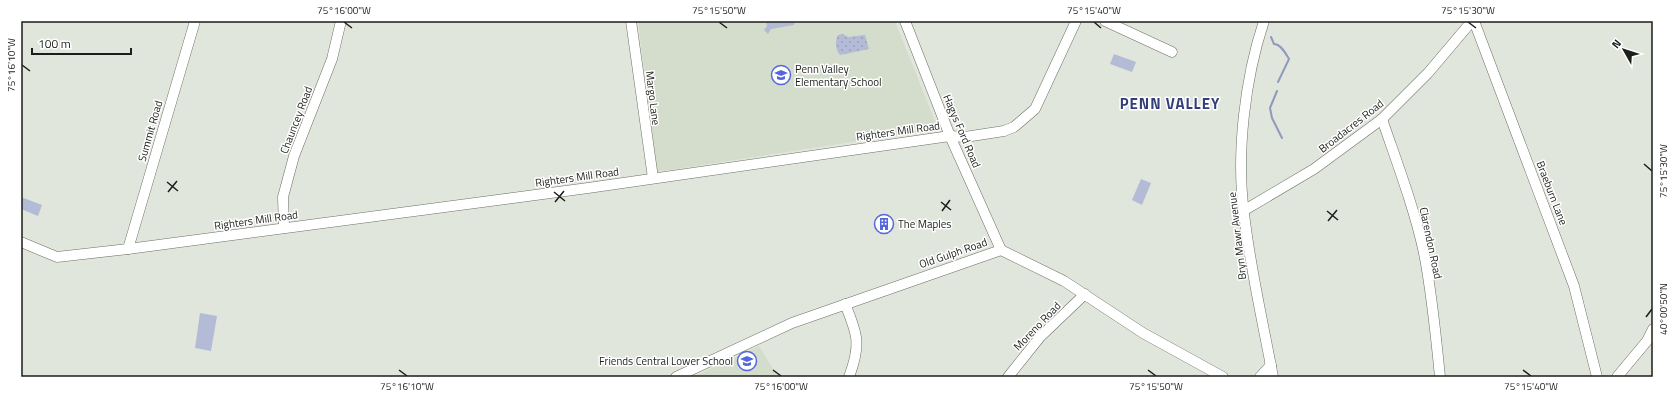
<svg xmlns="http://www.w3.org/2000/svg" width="1674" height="398" font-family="'Titillium Web',sans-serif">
  <defs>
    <pattern id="park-dots" width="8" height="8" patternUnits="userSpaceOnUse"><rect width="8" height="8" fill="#b3bbd7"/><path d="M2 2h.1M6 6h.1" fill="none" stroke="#99a0b8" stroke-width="1.8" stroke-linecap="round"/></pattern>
  </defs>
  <rect width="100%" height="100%" fill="#e0e6db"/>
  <g fill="#d4ddcb">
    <path d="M638,21H895L938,129L656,172Z"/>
    <path d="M759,346L778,377H693Z"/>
  </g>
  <path fill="url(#park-dots)" d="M843,34L848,37L865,35L869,49L840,55C835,49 835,41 838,35Z"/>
  <g fill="#b3bbd7">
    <path d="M766,21H795L794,25L771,29L768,34L764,30L767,26Z"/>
    <path d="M1114,54L1136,62L1132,72L1110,64Z"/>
    <path d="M1141,179L1151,183L1142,205L1132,200Z"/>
    <path d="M21,197L42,205L38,216L21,209Z"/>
    <path d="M200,313L217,316L211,351L195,348Z"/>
  </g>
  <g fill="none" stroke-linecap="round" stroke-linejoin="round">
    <g stroke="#909abd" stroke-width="2">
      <path d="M1271,37L1274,44C1281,44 1286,54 1289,59L1278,82"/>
      <path d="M1277,91L1270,108L1272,118L1282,138"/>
    </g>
    <g stroke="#6b7066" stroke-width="11">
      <g id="minor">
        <path d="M631,21L653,178"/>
        <path d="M905,21L950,136L1001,250"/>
        <path d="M1105,21L1172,52"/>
        <path d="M1264,21C1245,78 1236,153 1244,213C1250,268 1263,322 1273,377"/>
        <path d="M1474,21L1574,286L1597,377"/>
        <path d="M1382,119C1397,163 1414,207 1424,253C1432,294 1436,336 1440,377"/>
        <path d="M1243,211L1314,169L1382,119L1428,73L1472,21"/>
        <path d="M284,228L283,197L294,156L332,59L341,21"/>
        <path d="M21,242L57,257L128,249L588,188L950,136L965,137L1004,131L1014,127L1035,109L1076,21"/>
        <path d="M128,249L195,21"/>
        <path d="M845,304C858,335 861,345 849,377"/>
        <path d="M676,377L792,323L1001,250L1064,281L1143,333L1223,377"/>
        <path d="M1008,377L1040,337L1085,294"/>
        <path d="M1260,377L1271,365"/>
        <path d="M1617,377L1647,341L1653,329"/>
      </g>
    </g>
    <use href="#minor" stroke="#fff" stroke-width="10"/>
  </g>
  <path fill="none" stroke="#1c1e1a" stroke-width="1.5" d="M344,22L352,28M719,22L727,28M1094,22L1101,28M1468,22L1476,28M22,65L30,71M1644,164L1652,171M167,182L178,191M168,192L177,181M554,192L565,201M555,202L564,191M941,202L951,210M942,211L950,200M1327,211L1338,220M1328,221L1337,210M1646,317L1652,309M399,370L407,376M773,370L781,376M1148,370L1156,376M1523,370L1531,376"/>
  <defs>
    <g id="school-ring" transform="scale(1)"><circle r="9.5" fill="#fff" stroke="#5467dd" stroke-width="1.5"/><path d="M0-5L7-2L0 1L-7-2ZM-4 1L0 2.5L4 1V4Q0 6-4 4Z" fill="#5467dd"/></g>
    <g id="building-ring" transform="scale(1)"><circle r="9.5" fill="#fff" stroke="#5467dd" stroke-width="1.5"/><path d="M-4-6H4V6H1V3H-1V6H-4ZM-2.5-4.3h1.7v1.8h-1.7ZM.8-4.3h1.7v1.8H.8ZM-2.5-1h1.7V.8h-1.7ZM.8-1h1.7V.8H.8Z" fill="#5467dd"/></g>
  </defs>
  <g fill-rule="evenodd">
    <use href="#school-ring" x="781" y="75"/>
    <use href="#building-ring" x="884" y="224"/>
    <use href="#school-ring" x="747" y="361"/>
  </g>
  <g text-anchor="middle" stroke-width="3" stroke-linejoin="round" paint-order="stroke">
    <g font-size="11" fill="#1c1e1a" stroke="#fff" text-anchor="start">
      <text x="795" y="73">Penn Valley<tspan x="795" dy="13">Elementary School</tspan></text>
      <text x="898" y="228">The Maples</text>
      <text x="733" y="365" text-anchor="end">Friends Central Lower School</text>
    </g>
    <g font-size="11" fill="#1c1e1a" stroke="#fff">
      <text transform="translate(653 98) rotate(83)" y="4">Margo Lane</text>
      <text transform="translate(296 120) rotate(-69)" y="4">Chauncey Road</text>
      <text transform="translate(1351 126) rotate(-38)" y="4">Broadacres Road</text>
      <text transform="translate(150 131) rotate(-74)" y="4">Summit Road</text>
      <text transform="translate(898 131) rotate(-8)" y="4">Righters Mill Road</text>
      <text transform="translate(962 131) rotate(67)" y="4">Hagys Ford Road</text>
      <text transform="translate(577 177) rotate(-8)" y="4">Righters Mill Road</text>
      <text transform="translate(1552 193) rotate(69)" y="4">Braeburn Lane</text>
      <text transform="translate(256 220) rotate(-8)" y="4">Righters Mill Road</text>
      <text transform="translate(1237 236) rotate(-97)" y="4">Bryn Mawr Avenue</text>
      <text transform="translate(1431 243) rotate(78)" y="4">Clarendon Road</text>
      <text transform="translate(953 253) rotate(-19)" y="4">Old Gulph Road</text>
      <text transform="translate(1037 326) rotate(-46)" y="4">Moreno Road</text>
    </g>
    <g font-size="15" font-weight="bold" letter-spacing="1" fill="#333e79" stroke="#fff">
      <text x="1170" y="109">PENN VALLEY</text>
    </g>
  </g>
  <rect width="1674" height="398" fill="none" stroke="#ffffff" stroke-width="44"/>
  <g transform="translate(1624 50) rotate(309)" stroke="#ffffff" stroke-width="3" paint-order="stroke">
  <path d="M0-3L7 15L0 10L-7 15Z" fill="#1c1e1a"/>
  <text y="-6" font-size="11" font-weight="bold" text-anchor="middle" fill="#1c1e1a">N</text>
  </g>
  <path d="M32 48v6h99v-6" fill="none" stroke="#1c1e1a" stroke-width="2"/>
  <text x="38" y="48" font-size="12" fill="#1c1e1a" stroke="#ffffff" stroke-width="3" paint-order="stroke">100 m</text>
  <rect x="22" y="22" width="1630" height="354" fill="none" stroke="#1c1e1a" stroke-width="1.5"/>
  <g font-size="10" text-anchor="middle" fill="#1c1e1a">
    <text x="344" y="14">75°16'00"W</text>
    <text x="719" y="14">75°15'50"W</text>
    <text x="1094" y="14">75°15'40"W</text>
    <text x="1468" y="14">75°15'30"W</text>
    <text transform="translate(11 65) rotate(-90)" y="4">75°16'10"W</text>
    <text transform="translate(1663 171) rotate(-90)" y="4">75°15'30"W</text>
    <text transform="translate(1663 309) rotate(-90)" y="4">40°00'50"N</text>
    <text x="407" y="390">75°16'10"W</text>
    <text x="781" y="390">75°16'00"W</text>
    <text x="1156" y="390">75°15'50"W</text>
    <text x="1531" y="390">75°15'40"W</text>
  </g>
</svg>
